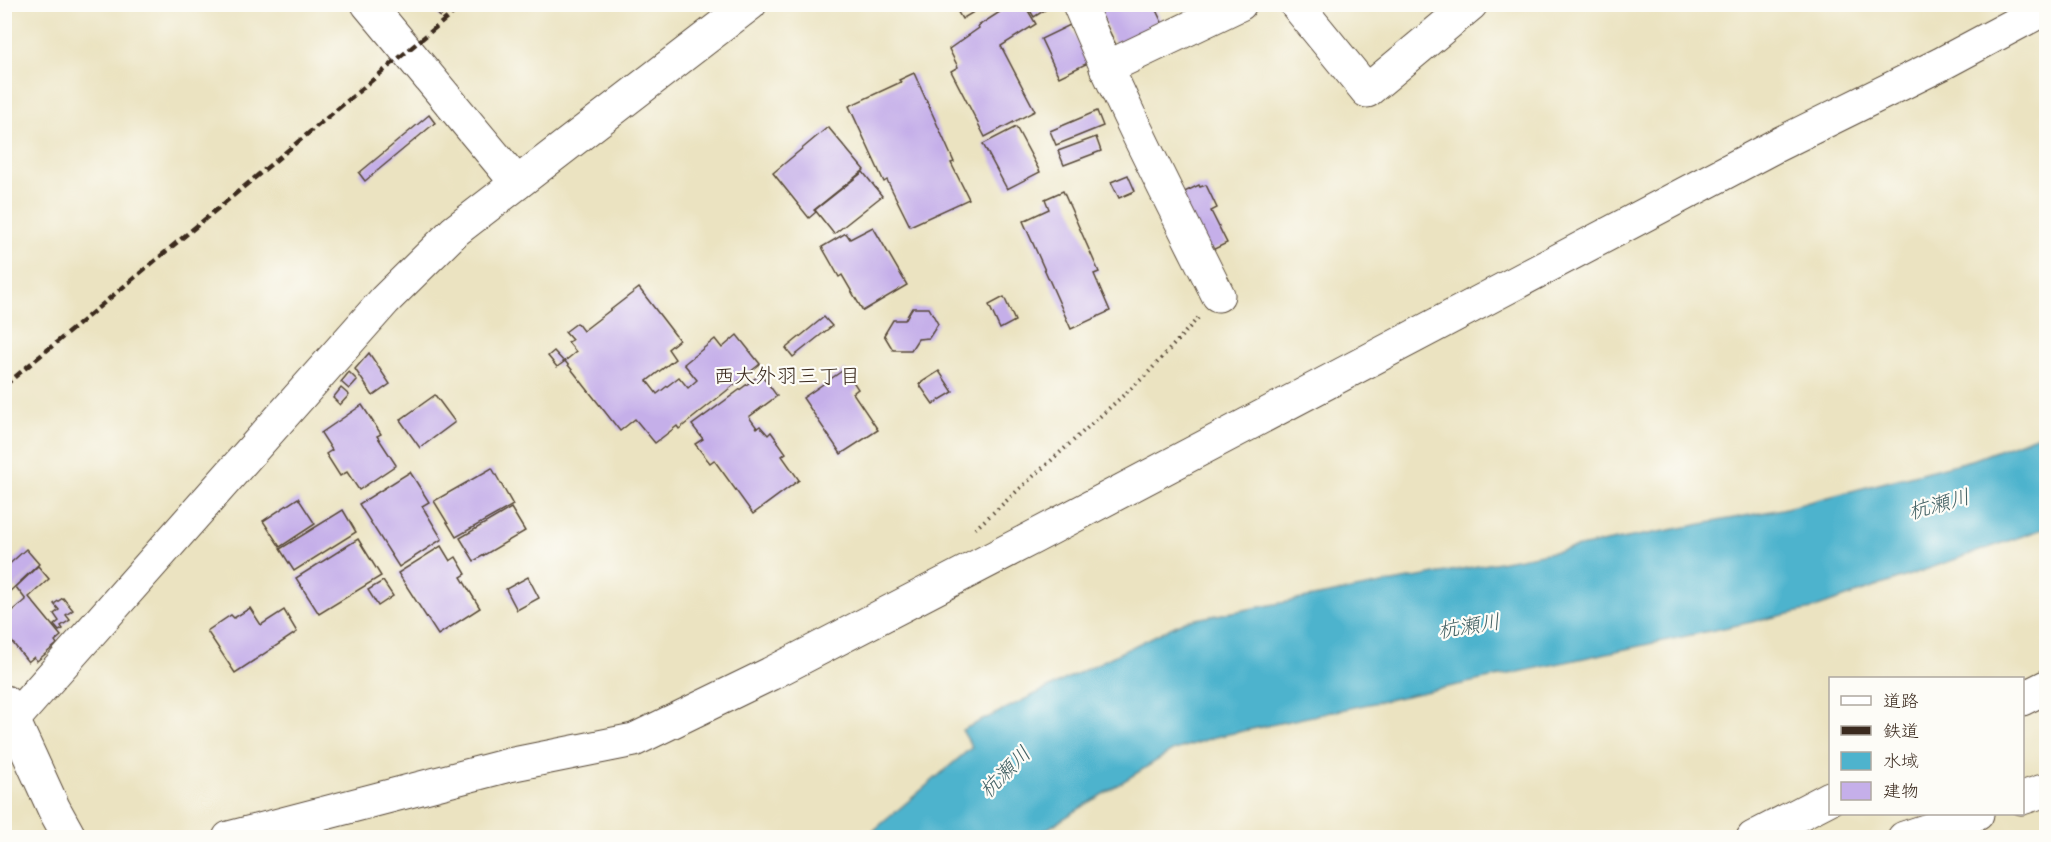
<svg xmlns="http://www.w3.org/2000/svg" width="2051" height="842" font-family="Kalam,'Klee One',sans-serif">
  <rect width="100%" height="100%" fill="#fdfcf7"/>
  <filter id="ink" filterUnits="userSpaceOnUse"><feTurbulence type="fractalNoise" baseFrequency=".0167" numOctaves="2"/><feDisplacementMap in="SourceGraphic" scale="12" xChannelSelector="R" yChannelSelector="G"/><feConvolveMatrix kernelMatrix="1 2 1 2 8 2 1 2 1" color-interpolation-filters="sRGB"/></filter>
  <filter id="wash" filterUnits="userSpaceOnUse"><feTurbulence type="fractalNoise" baseFrequency=".008" numOctaves="4" result="noise"/><feDisplacementMap in="SourceGraphic" scale="24" xChannelSelector="R" yChannelSelector="G"/><feGaussianBlur stdDeviation="1.35" result="paint"/><feColorMatrix in="noise" values="0 0 0 0 0 0 0 0 0 0 0 0 0 0 0 0 0 1.4 0 .05"/><feComposite in="paint" operator="in"/></filter>
  <g filter="url(#wash)">
    <rect width="100%" height="100%" fill="#ebe3c1"/>
    <path fill="#4eb3cd" stroke="#446e76" stroke-width="1.5" d="M2046,432V528L1812,609L1215,737L1172,751L1034,837H866L972,747L962,730L1185,621L1782,509L1975,459Z"/>
    <g id="blocks">
      <g fill="#c5afe9">
        <path d="M430,4H442L447,11L440,17Z"/>
        <path d="M953,4H987L962,19Z"/>
        <path d="M1012,4H1024L1036,24L1001,46L1035,111L985,137L951,71L958,67L949,49L979,28L978,26Z"/>
        <path d="M1026,4H1045L1048,8L1034,17Z"/>
        <path d="M1096,4H1153L1167,33L1121,55Z"/>
        <path d="M1070,25L1088,63L1059,77L1041,39Z"/>
        <path d="M914,73L954,162L951,163L969,199L910,226L887,180L884,182L849,106L901,82L899,80Z"/>
        <path d="M1097,111L1103,126L1056,145L1050,131Z"/>
        <path d="M429,115L435,123L365,181L359,173Z"/>
        <path d="M828,127L864,170L814,210L816,212L809,218L773,173Z"/>
        <path d="M1016,127L1040,172L1007,189L983,144Z"/>
        <path d="M1096,137L1101,151L1064,165L1058,151Z"/>
        <path d="M863,172L882,196L834,234L815,210Z"/>
        <path d="M1128,175L1135,191L1119,198L1111,182Z"/>
        <path d="M1199,185L1200,187L1206,185L1217,208L1211,211L1227,243L1206,253L1178,195Z"/>
        <path d="M1063,191L1099,272L1094,274L1110,311L1071,329L1023,221L1049,209L1045,199Z"/>
        <path d="M873,227L907,285L863,311L842,275L839,277L822,247L846,233L850,239Z"/>
        <path d="M639,288L679,340L668,349L675,359L647,381L657,394L679,377L688,388L697,380L684,364L715,339L722,348L737,335L760,364L679,429L677,426L655,443L635,419L620,431L565,361L576,352L568,342L572,340L565,332L577,323L583,331Z"/>
        <path d="M1004,297L1015,321L1000,329L989,305Z"/>
        <path d="M912,308H929L938,324L929,338L918,339L911,350H893L884,335L893,320H905Z"/>
        <path d="M824,317L832,326L793,357L786,348Z"/>
        <path d="M554,351L564,362L557,367L548,356Z"/>
        <path d="M369,353L390,384L373,396L355,369Z"/>
        <path d="M845,369L858,389L853,393L878,430L841,454L803,398Z"/>
        <path d="M939,371L953,392L933,404L919,384Z"/>
        <path d="M349,372L357,380L349,389L341,382Z"/>
        <path d="M761,374L777,396L749,417L757,428L760,426L768,435L771,432L786,453L782,456L799,480L753,514L714,460L710,463L695,444L703,439L692,425Z"/>
        <path d="M341,388L349,395L340,405L333,398Z"/>
        <path d="M435,395L455,422L420,448L400,420Z"/>
        <path d="M362,405L381,434L377,436L396,465L359,490L347,472L340,476L326,454L332,450L321,433Z"/>
        <path d="M492,468L513,505L456,537L434,501Z"/>
        <path d="M410,472L429,502L422,506L442,539L399,567L359,504Z"/>
        <path d="M298,498L315,524L280,547L263,521Z"/>
        <path d="M511,508L525,531L474,561L460,538Z"/>
        <path d="M343,510L356,532L294,571L280,549Z"/>
        <path d="M358,539L381,576L319,614L296,578Z"/>
        <path d="M441,546L450,561L456,557L466,574L461,577L480,608L438,635L398,573Z"/>
        <path d="M26,549L39,564L6,595L4,569Z"/>
        <path d="M38,566L49,579L29,597L61,636L55,641L57,644L37,661L34,657L28,662L4,632V618L26,600L16,587Z"/>
        <path d="M528,577L539,598L517,610L506,589Z"/>
        <path d="M383,581L393,596L378,606L368,590Z"/>
        <path d="M63,598L73,610L66,615L70,620L61,626L63,629L59,631L54,625L59,621L54,614L59,610L54,604Z"/>
        <path d="M250,608L261,625L284,610L297,632L235,673L207,631L231,615L234,618Z"/>
      </g>
    </g>
  </g>
  <g filter="url(#ink)">
    <use href="#blocks" fill-opacity="0" stroke="#554636" stroke-width="1.5"/>
    <g fill="none" stroke-linecap="round" stroke-linejoin="round">
      <g stroke="#554636" stroke-width="35">
        <g id="minor">
          <path d="M368,4L517,183"/>
          <path d="M1079,4C1121,104 1170,199 1218,295"/>
          <path d="M1296,4L1367,91L1471,4"/>
          <path d="M1106,68L1240,4"/>
          <path d="M2022,699L2046,687"/>
          <path d="M5,702L54,809L70,838"/>
          <path d="M4,730L385,300L455,231L750,4"/>
          <path d="M2022,798L2046,790"/>
          <path d="M229,838L509,765L634,740L770,674L1034,537L1777,145L1941,64L2046,8"/>
          <path d="M1753,838L1830,798"/>
          <path d="M1904,838L1977,814"/>
        </g>
      </g>
      <path stroke="#554636" stroke-width="4" stroke-dasharray="1.5 4.5" stroke-linecap="butt" d="M975,529L1146,375L1198,318"/>
      <use href="#minor" stroke="#fff" stroke-width="33"/>
      <path stroke="#3b2a1e" stroke-width="4.5" stroke-dasharray="9 4.5" stroke-linecap="butt" d="M4,386L464,4"/>
    </g>
  </g>
  <g text-anchor="middle" stroke-width="4.5" stroke-linejoin="round" paint-order="stroke">
    <g font-size="21" fill="#3b2a1e" stroke="#fdfcf7">
      <text x="787" y="383">西大外羽三丁目</text>
    </g>
    <g font-size="21" font-style="italic" fill="#436164" stroke="#fdfcf7">
      <text transform="translate(1939 504) rotate(-15)" y="7">杭瀬川</text>
      <text transform="translate(1469 626) rotate(-9)" y="7">杭瀬川</text>
      <text transform="translate(1005 772) rotate(-45)" y="7">杭瀬川</text>
    </g>
  </g>
  <rect width="2051" height="842" fill="none" stroke="#fdfcf7" stroke-width="24"/>
  <rect x="1829" y="677" width="195" height="138" fill="#fdfcf7" stroke="#afa8a0" stroke-width="1.5"/>
  <rect x="1841" y="696" width="30" height="9" fill="#ffffff" stroke="#afa8a0" stroke-width="1.5"/>
  <text x="1883" y="707" font-size="18" fill="#3b2a1e">道路</text>
  <rect x="1841" y="726" width="30" height="9" fill="#3b2a1e" stroke="#afa8a0" stroke-width="1.5"/>
  <text x="1883" y="737" font-size="18" fill="#3b2a1e">鉄道</text>
  <rect x="1841" y="752" width="30" height="18" fill="#4eb3cd" stroke="#afa8a0" stroke-width="1.5"/>
  <text x="1883" y="767" font-size="18" fill="#3b2a1e">水域</text>
  <rect x="1841" y="782" width="30" height="18" fill="#c5afe9" stroke="#afa8a0" stroke-width="1.5"/>
  <text x="1883" y="797" font-size="18" fill="#3b2a1e">建物</text>
</svg>
